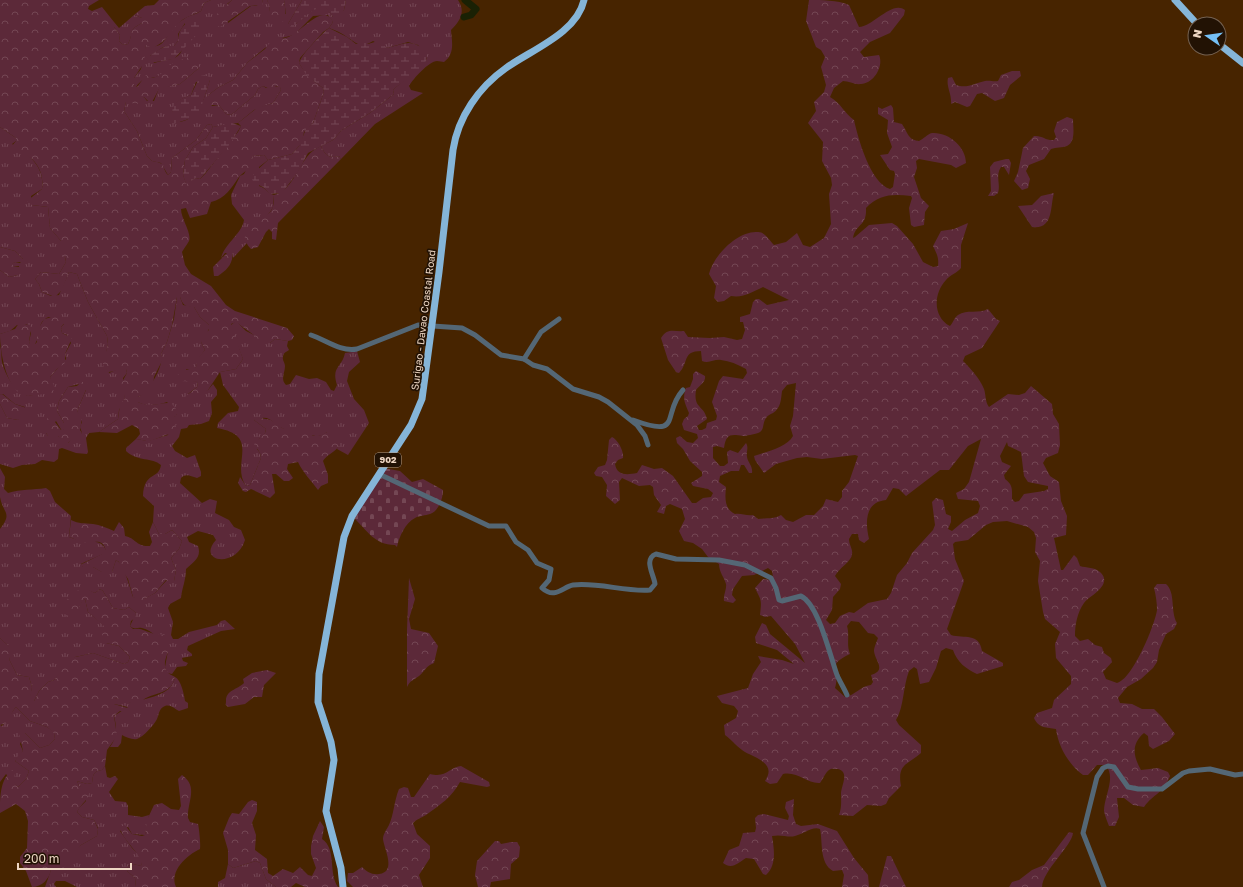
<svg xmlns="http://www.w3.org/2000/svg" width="1243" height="887" font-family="'Golos Text',sans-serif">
  <defs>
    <pattern id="grass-tufts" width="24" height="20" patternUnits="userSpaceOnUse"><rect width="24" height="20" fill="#5c2939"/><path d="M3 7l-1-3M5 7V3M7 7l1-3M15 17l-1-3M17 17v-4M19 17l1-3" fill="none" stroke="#744754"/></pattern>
    <pattern id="forest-crowns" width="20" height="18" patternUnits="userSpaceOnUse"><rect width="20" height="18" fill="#5c2939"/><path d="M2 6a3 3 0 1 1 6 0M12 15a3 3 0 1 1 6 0" fill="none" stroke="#744754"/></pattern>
    <pattern id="wetland-marsh" width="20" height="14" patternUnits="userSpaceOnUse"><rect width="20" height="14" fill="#5c2939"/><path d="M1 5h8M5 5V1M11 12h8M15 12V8" fill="none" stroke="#744754"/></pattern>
    <pattern id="cemetery-stones" width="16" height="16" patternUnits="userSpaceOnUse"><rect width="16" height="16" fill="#5c2939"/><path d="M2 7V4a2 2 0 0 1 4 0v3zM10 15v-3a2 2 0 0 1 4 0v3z" fill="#744754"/></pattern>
  </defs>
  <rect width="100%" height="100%" fill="#472400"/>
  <g fill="url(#grass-tufts)" fill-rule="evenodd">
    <path d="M211,0H232L227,4L228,23L251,6H256L263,2L262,0H267L270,6L269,15L286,14L284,0H302L288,24H296C306,15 311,8 325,6L333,17L344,10L346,0H458C466,12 460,21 451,30C452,42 455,54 444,62C442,62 440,61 437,61C429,61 413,79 409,86L411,90L423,93L375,124L341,159L339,156C329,159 325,155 321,146L333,140L342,130L370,113L394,94L393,90C406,77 417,76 427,58L418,45L408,42L387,48L373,41C360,49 357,43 347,37C342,33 335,30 329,28L333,22L328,15L313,16L294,35L282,38L265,48L248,62L233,80L219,87L207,96L212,106L219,105L226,114L231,115L255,95L258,89L263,86L266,88L280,86L281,90L273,103L254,110L238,123L213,127L211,124L207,125L196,140L172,158L171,172L168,175L161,163L152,161L147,156L137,131L124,111L126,102L144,97L147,101H154L159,88L180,84L199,68L183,60C169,64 171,68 162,75C153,80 146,73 136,87L134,85V78L141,69L146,44C160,51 164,41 170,32C173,27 179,22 184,19C189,15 195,15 201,11L204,3ZM185,23C184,35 187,55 172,59C166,60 160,61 154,63L150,56L163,47L174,46L178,41V34ZM210,80C204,97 201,118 180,122L172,114C175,101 179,100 191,95L196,82Z"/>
    <path d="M134,15L142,18V23C126,31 135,32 128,44L123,45L119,41L120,35L114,27V22L119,28Z"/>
    <path d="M0,127L16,138V141L12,144C29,155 45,166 42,189L31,196L32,205L48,207L50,228L61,241L66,262L59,274L41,272L35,279L39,284L42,292L51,296L59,295L69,272L77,274L88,302L107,336L108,344L106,353L109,373L118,369H126L127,373L123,378L125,398L119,410L118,419L99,432L89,433L86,438L88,452L87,454L76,453L62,448L59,449L58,459L54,462L42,460L35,464L22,465L13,468L0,464V404L7,418L18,420L25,407L15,404L3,394L0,395V346C2,351 1,356 2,362C5,375 15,392 28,396L38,394L51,382L50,377L66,359L65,354L71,343L67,335L62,333L61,327L64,324L49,317C36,321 42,334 35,344H30L29,342L31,333L27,324L17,325L10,331L0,334V270L9,277L18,275L19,266L13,267L11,264L15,262L20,263L23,259L15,251L0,247ZM79,384L86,390L77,411L82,422L80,427L82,433L72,438L68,443L58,436H48L46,433L56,421L62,431L64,429V423L57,411L59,401L68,387Z"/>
    <path d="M264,155L268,160L259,167V186C265,187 268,194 274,195L273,207L270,212L246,240L247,243L233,258L232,253H225L221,258C225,243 242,234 244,220L232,204L231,195L240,176L244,174L253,156Z"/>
    <path d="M177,297H180L183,305L194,307L200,317L209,325V329L201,342L205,350L198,359L196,367L193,370L186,369L193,381L198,382L197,387L188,394L208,390L213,384L217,390V395L211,402L212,413L209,421L201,424L189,425L187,428L181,429L179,437L172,446L175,451L187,458L195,455L201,472V476L197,478C190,476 186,473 181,478L180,483L202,503L210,499L217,501L215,513L229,520L234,527L241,530L245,540C236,569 196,562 216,540L213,535L198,531L187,537L189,542L198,546C202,558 193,562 186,569C186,580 182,588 181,598L170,604L168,608L173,622L171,635L173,639H178L189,632L217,625L221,621L225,620L235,629L221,631L188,646L187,650L192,654V656L182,658L183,661L188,663L186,666L177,667L172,674L167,673L165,667L168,651C161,642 153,630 142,628C137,627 134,630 130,626L136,613L129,607L124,610L113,608L103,591L100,589L95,593L85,589L79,607L82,601L85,599L88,612L106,627V643L119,646L130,657L128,662L124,664L93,653L75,657L54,680L48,682L39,691L34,701H29L32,687L29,677L17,675L9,659C14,648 7,645 0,638V529C13,512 3,514 0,497C0,488 0,477 0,468L5,477L4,489L8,493C21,489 33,490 46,488L50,491L55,502L71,516L69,537C75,539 83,542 89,542C98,541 104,543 107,553C102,554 85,562 81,564L83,567H93L102,572H112L116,560C124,564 130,588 133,597L144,599L155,593L167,580L174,581L176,570L171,558L179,549L182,541L172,530L165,534H159L153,522L154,506L143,496C144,471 159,480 161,465C152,457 138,462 126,451V448L136,439L148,441L168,435L174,417L177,415L167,402C158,405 146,407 138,402V397C149,393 165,364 161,354L167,342L174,319Z"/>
    <path d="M236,321L246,331L270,343L275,339L288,341L287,346L289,350C286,352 283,353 283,357C282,360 285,363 285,366C285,373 280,379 286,385L290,384L296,375L309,379L317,378L326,382L331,390L334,391L337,385C331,366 342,368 345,353L357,351L360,362L349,372L347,381L354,399L364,410L369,423L348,455L337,449L339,444L327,432C324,434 321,436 318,436C315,437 287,430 282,428C271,424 272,413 254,420L266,429L264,436L259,439L257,449L260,453L261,458L250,485L246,486C230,463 262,436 217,428L218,423L228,413L238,411L239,407L223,385L220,372L236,369L243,359L231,328V325Z"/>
    <path d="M175,677C181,680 184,694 185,701L188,703V708L179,711C175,709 170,704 165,706C159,708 159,714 157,719C154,725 143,737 137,739C132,740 126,737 122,735L121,743L118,747H110C117,738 117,727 114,716L128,707L114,704V698L123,699L131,703C146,698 172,696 175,677Z"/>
    <path d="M16,707L30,721L47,727L54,732L55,739L49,745L40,748L25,733L20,744L23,751L15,761L29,771L26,779L18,787L6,774L0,782V725L2,726C9,719 10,714 16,707Z"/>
    <path d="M105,766L107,777L110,778L115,776L118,779L109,792L115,801L126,802L128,806V815L142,817L149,815L145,835L132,834L128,827L120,831L132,848L141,857L142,862L141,866L133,864L128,866L127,871L135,878L136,887H77L65,881H56L54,884L56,887H45L51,870H57L81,845L97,836L98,828L94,820L82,817L77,812L79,808L86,801L84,788L79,786L77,781L87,784L92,783C93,775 93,771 102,770Z"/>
    <path d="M256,861L260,863L266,879L276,887H218V882L225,878L228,864L233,868Z"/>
  </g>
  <g fill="url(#forest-crowns)" fill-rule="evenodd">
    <path d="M0,0H99L89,6L88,9L92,11L102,7L114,22V27L120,35L119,41L123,45L128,44C135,31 125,32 142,23V18L134,15L145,6L154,5L159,0H211L204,3L201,11C194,15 187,16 181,21C168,32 169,41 152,48L146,45L144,63L134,78V85L137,87L146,75C159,83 163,69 173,63C179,60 185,59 191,56L198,61L199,68L180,84L159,89L151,104L144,97L140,100L136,106L131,102H126L124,111L137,131L147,156L152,161C169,164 160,166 168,175L171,172L172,158L196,140L207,125L211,124L213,127L206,138L193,147L185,160L183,175L186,183L196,178L200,179L205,174L238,132L241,126L238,123L257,108L273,103L281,90L280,87L277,86L270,89L263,86L258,89L255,95L231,115L226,114L219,105H208L206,103L207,96L219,87L233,80L248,62L265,49L276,35C279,37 282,39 285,38C298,37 323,0 333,22L329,28L323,32L300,58L299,63C306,74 312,80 323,88L324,92L313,123L304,132L302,142L299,146L292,154L268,160L264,155L253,156L251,166C248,170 242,173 239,177C232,187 225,199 211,202L207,214L190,218L186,208L181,209C181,219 192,233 189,241C187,245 184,248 182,252L185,265L191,274L211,286L226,305L235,311L287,328L294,336L292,340L288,341L275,339L270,343L262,344C255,334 246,330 236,322L231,324L243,359L236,369L220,372L208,390L192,400L185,397L197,387L198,382L181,381L176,377L180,372L196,367L197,359L205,350L201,342L202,335L209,330V325L200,317L194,307C185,307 183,305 180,297H177L172,325L167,342L161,354L163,359L154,377L153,387L149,392L138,397V402C149,408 160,402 171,403L176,409L177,416L174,417V422L176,426V430C171,435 167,434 161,437C147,442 152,442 136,439L140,434L139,429L132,425L117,433L99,432L118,419L120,405L125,398L121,384L127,373L126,369C118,369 111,373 104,372L103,363L108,344L107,336L88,302L77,274L69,272L62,290L55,297L42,292L39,284L35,279L41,272L59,274L66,262L65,257L60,254L61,241L50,228L48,207L32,205L27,201L42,189C45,169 32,153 13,151L11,147L16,141V138L0,127Z"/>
    <path d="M232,0H262L263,2L262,5L250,6L220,27L216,25V15Z"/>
    <path d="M267,0H284C286,14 289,26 270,24L267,21L270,7Z"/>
    <path d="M809,0C822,0 837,0 849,5L859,27C874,26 892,0 905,10L904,15L890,33L870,42L860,52L864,57L879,55C884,66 874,83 861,84C855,85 849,81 843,81L834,88L830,97C841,103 844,113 854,120C858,138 870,183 890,189L893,187L895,174L894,171L890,170L880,155L888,154L892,147L887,133L888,120L878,114V107L882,109L891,105L893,108L894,122L902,124C908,133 908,140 919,141C924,139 927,134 932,133C949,132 966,147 966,163L956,168L951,165L919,159L916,161L917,168L914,177L921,198L929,206L925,212L924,225L914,227L911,225L909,208L912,198L911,196C893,194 879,194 866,208C867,227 856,223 853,238L855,237L869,225L892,223L897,226L913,244L923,262L933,267L938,266C939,258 937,254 933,246L941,231L954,229L968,223L961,245V268C957,273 950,275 946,280C933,294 933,317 950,326C953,323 954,318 958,315C967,309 979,314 988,309L996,319L1000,321L982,348L965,356L963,361C971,369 980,379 984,389C986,395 985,402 989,407L1008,394L1019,395L1025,393L1031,386L1052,404L1053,414L1059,424L1060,445L1058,453L1046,458L1043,463L1050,476L1059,482L1061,501L1067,516L1066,535L1054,538L1061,570H1063L1074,555L1077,558L1080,566C1086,568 1095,567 1100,572C1114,585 1089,596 1084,603C1077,613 1075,625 1075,636L1080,641L1088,639L1095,645L1102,647L1104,653L1111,658L1112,662L1103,672L1106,679L1117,683C1132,680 1155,625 1157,610C1157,603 1156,596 1154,588L1157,584H1166C1176,593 1170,611 1177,623L1174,629L1166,634L1159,650L1157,662L1153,668L1141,679L1127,687L1118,698L1120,703L1132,704L1142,709H1154L1162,717L1175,734L1169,741L1153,749L1149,746L1148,736L1144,733C1131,744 1133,756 1141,770L1158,768L1168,772L1170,776C1162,795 1154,793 1144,807L1133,805L1124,798H1117L1119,817L1115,826H1109C1107,821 1105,816 1104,811C1104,796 1117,776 1105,765H1097L1088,775H1083C1069,765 1058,746 1056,729C1047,727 1039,729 1034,718L1037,713L1052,708L1054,700L1071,684V676L1056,658L1055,644L1060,632L1045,619L1043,612L1038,581L1040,561L1035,552L1036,538L1034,532L1028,527L1007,521L993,522L986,525L968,540L955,542L953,544L955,559L964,581L947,629L951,635C964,639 979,632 982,651L1003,663V666L977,674C966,669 957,662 953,650L946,648L941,651L936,668L929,682L920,684L917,669L914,667L909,671C903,686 904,707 896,720L899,725L921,745V753C907,765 897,764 901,786L889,798L886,804L881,806L867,805L853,816L839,815C842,807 841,801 841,794C841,786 850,772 838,769C835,769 831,768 829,770C825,773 823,779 820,783C807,784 798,771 783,774L777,783L770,784L765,781C777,764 756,758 745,752C738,748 732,740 725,735L724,725L736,718L738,711L734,706L722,703L717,696L748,688L753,674L761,662L758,656L782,660L794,664L777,650L756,643L755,637L762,623L766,625L770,634L805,663L795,644L771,616L765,617L760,615C762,598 761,601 755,588L763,579L771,580L773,577L772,571L768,568L754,575L742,576L733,589L732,595L736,600L733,603L724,601C723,595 727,589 726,584C724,577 719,572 719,564L708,557L702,549L693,543L684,541L679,531L685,519L682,509L670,504L666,506L664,514L657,512L661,505L654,495L653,487L650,485L639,486L622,478L619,482L620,500L615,504L606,496L607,485L602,477L596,476L594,473L598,467L605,465L607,460L609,440L612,437C618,440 624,451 623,458L618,460L615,464C617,476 627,475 637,473L642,465L654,469L662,468L673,476L692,503H696L703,498L711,497L713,493L708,489L693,486L691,483L702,476V472L690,461L683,449L677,443L676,438L680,436L687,442L693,443L698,438L697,434L684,430L682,424L684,419L688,416L689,413C685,403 682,399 686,388L690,387L693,379V374L696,371L705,376C706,382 700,385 696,390C693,409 704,405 707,419L697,426L699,430H702L706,428L707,423L716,420L717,416L712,402L719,381L723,376L743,379L747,373L746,369C737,364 730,361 721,360C714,359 709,364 702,361L701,351C682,351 689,363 679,373L676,372L668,360L661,338C668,327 674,332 684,331L688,337L710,338L724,337L737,340L742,339L745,330L743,322H740V317L750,314L753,302L756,299H759L767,305L789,300L763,287C752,292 744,298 731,296L724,301L718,302L714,298L716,286L709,274C713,256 738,230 758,232C765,232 769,240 774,245L786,242L797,233L803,245L810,247L824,238L831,224L829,194L832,185L831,178L822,161L823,142L808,123L816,111L814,102L824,92L826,85L821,67L825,57L821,50L816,47L806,21ZM796,383L793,416L790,426L793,436C787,447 766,452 754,456L755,460L764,473L776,464L797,458L807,457L822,459L855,455L858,456L849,482L842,491V497L838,502L826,499L823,506L814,515H806L793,522L786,520L781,515C775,519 765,518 758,519L753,515C746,516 741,513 735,514C724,509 725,497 726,487L719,482L720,476L731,471H739L741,465H744L749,473H752C753,466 748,463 747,457C746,451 749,448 746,443L738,453L730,450L727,452L728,463L724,466H720L713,458V447L717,446L724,448C726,434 730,434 743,436C746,436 754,434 758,433C765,431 762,423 766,418C768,415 771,414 773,413C781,408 781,399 782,391L787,385ZM981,439L969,482L964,489L956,493L958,499L978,501L980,506L978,513L965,520L952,531L948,529L951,522V516L946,514L943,500L936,498L932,502L935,525L933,530L912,553L907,563L897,575L891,593L887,599L868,603L854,613L849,612L840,616L835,623L830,624L826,620L832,610L833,597L840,589L841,584L835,576C839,568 852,561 852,554C853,549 849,545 849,539L852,534H858L859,540L864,543L869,539C865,522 865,502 886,500L893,488L899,489L906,496L940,470H949L968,446ZM1007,442L1008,446L1021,452L1024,476L1028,482L1048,486V489L1044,491L1024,494L1019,501L1015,502L1012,499C1012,489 1013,485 1005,479L1004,475L1011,466L1002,462L1000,456ZM851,621L859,622L868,633L874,634L878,638C877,641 874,647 874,651C875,661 887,670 871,675L873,682L871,685C860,686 856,695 845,697L835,688C841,667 825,666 850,654C846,644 850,636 847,626Z"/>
    <path d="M1012,71H1020L1021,76L1010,85L1004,98L995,101L982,93L977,94L970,106L967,107L955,102L951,104C952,94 946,87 948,78L952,77L956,85C967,89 975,83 985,81C990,80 993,82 998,81L1001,75Z"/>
    <path d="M1067,117L1073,119C1073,127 1076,142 1067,146C1062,148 1056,147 1051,149L1044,159L1029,165L1026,171L1030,179L1028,188L1022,190L1014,181L1018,172L1023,148L1034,136C1042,135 1046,141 1054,140L1056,137L1054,131L1057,122Z"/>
    <path d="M321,146C325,155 329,159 339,156L341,159L278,223L276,240L272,239V232L269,229L266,232L258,247L251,249C232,229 262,222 271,211C274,206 274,201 274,195C298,188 298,155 321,146Z"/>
    <path d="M1006,159H1009L1011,163L1009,175L1004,167H1001C995,176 1001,184 998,193L994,196H988L991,191L990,167L994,162Z"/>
    <path d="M1054,193C1050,206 1054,230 1032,227L1018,206L1032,205L1041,196Z"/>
    <path d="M0,247L15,251L23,259V262H15L12,264L14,267H22L18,275L9,277L0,270Z"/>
    <path d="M229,251L232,253C234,263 226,271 218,276H214L213,267Z"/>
    <path d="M57,316L66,321L61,327L62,333L72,338L65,354V363L57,369L50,377L54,386L53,393C46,393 34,396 28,396C6,394 0,351 0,334L15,329L19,323L30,325L31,328L29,342L30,344H35L37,342V331L44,319Z"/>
    <path d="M81,382H86L88,385L77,411L82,418L80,430L82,433C79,437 72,438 68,443H64L58,436H48L46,433L39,431L40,425L48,418H52L61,430L64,429V423L57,411L59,401L68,387L77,386Z"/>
    <path d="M2,394L15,404L29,409L28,412L18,420L7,418L0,404V395Z"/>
    <path d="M256,417L271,420L282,428L309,433L313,436H319L331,430L335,431C348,450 330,450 323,461L328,475V483L321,486L318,490C311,480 303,473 298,462L288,464L287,469L293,478L289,481H284L276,474H272L275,493L270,498L251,489L246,492L243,491L238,483L240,477L246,486L250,485L261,458L260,453L254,444L265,433L266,429L254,420Z"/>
    <path d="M71,520C79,524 84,523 93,524C100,525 107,528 114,531L119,522L124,528L125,536C136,538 136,547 150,546L152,542L149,532L153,522L159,534H165L172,530L182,541L179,549L171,558L176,570L174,581L171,582L166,580L155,593L141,601L133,597L128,579L120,567L119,562L116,560L112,572L105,574L93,567H83L80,565L106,552C103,535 92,545 82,542C77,541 73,538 69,537Z"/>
    <path d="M409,578L415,599L409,619L411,629L429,633L438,646L434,663C426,666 425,671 419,676C414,680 410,680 407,687V630Z"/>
    <path d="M100,589L103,591L113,608L124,610L129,607L136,613L135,618L131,621L130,626L133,629C141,628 142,630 149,632C155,635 160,633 166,636L170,648C167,654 162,665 167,671C168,674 172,675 175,677C172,693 158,692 146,698C142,700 141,704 135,704C128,703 122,699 114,698V704L131,709L127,713L120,711L114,716L117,736L107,750L105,766L102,770C93,771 93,775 92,783L87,784L77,781L79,786L90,788C90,800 81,803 77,812L82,817L94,820L98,829L97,836L81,845L63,868L51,870C49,879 42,887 32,887L26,871L20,863V857L27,848L28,821L25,811L16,804L0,813C0,796 0,780 12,770L15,772L14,782L18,787L26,779L29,771L15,761L19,754L23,751L19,734L25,733L40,748L49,745L55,739L54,733L47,727L30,721L16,707C11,712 11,718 7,723L0,725V638L14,651L9,659L17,675L29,677L32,687L30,701H34L39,691L48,682L54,680L71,658L93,653L124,664L128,662L130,657L119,646L106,643L102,634L105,627L88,612L85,599L82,602L77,611L68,616L62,614C63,602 73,588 87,589C90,590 92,592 95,593Z"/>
    <path d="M267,670L276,673L264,685L262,697H254L245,704L228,707C224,702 226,707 226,701C226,690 237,690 244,683L243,679L252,673Z"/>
    <path d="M461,766L489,782L490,786L487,787L460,782C452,797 440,805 426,815C421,818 417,819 413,823L417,834L430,846V858L419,875L423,887H353L347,881L348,873H353L362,867C367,872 372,875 379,874C397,872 384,849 383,839C383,834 387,829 389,825C394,814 394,801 399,789L404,787L408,788L411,797H414L430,774C447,778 448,768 461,766Z"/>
    <path d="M182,775C199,787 187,802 188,818L190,822L198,824C199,827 201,846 200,849C187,855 169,871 176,887H136L135,878L127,871L128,866L133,864L141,866C145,856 121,840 120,827L125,825L132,834L142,836L145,835L147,820L154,805L162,803L171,809L179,810L181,806L178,779Z"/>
    <path d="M794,799L793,815L796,824L801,826L818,824L837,831L854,858L868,875L869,887H842L844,875L842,870L833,871C819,863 823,842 820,829C812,826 804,834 795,836C788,838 782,834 772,836C774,849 777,865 766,875L763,874L754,859L746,858C738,863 732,870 723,863L729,850L739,846L743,833L755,832L756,828L755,818L758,815L764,814L788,820L789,816L785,808L786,802Z"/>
    <path d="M252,800L257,802V811L252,823L256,835L255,850L267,859L268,873L273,876L283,869L293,873L300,867L308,875L312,876L316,868L311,854V846L313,836L320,821L324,827L322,839C337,849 328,873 338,887H305L296,883L291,887H276L266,879L260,863L256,861L233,868L228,864V850L223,833L229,818L232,813L239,814L248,802Z"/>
    <path d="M1069,832L1073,833C1072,846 1043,870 1042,887H1009L1012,882L1019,880L1032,870L1044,865Z"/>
    <path d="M495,841H499L501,844L511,842H517L520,847L519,857L511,864L510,879L491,882L490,887H478L475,875L477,861Z"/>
    <path d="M887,856H891L906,887H879Z"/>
  </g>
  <g fill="url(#wetland-marsh)">
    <path d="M302,0H346L344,10L338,17H333L325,7C307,9 305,20 291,27L288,24Z"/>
    <path d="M192,20H198L202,24L203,28L174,59L150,63V56C158,50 164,45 174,46L178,41C178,31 183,24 192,20Z"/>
    <path d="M329,28L347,37L356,44H368L378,41L387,48C405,44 413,37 427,54C428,71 403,80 393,90L394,94L370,113L342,130L333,140L308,153L298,172L282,193L270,194L263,187L254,183L252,179L255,172L268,160L292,154L299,146L306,129L313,123L324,92L323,88L307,76L299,63C301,55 322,33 329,28Z"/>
    <path d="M205,75L209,77L210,80L200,111L192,118L173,124L172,123C171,103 175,101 191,95L200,76Z"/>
    <path d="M232,123L241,126L230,144L200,179L196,178L186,184L183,175L185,160L193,147L206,138L213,127Z"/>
  </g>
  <path fill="url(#cemetery-stones)" d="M383,468L400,471L412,482L423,479L443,490C443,498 439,511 430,514C425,516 420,515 415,518C405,523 399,537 397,547L395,545C374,545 367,530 353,517Z"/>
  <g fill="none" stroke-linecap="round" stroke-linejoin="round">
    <path stroke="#1a2104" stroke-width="7" d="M464,17L471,15L476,9L465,0"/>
    <g stroke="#546775" stroke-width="5">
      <path d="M311,335C326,340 340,352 357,349L418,325L462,328L475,335L501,355L524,359L533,365L547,369L573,389L599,397L608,402L637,425L645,436L648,445"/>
      <path d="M524,359L541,332L559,319"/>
      <path d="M633,420C684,439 661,414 683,390"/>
      <path d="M379,474L489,526H506L516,542L528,550L537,563L551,569L549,580L542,588C555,600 564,586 573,585C598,582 625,592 650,590L655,584C654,575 643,559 656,554L676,559L719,560L745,565L771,578L776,588L779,600L782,601L801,596C819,605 830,656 837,675C840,682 844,688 847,695"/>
      <path d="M1104,887L1083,833L1097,777L1103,768L1108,766L1114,767L1128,787L1138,789H1162L1183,773L1189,771L1210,769L1235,775L1243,774"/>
    </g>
    <g stroke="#85b5d8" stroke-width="7">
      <path d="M1175,0L1197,24"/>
      <path d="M1219,44L1243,63"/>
      <path d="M343,887L341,868L326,811L334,760L331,742L318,702L319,674L344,537L352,516L411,425L422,399L439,272L453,150C458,117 479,87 506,68C531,50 577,33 584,0"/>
    </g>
  </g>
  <g text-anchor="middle" stroke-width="3.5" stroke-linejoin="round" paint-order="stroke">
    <rect fill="#221204" stroke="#b19c8a" stroke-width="1" x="375" y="453" width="26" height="14" rx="3"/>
    <g font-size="9" font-weight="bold" fill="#eed7c4">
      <text x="388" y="463">902</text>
    </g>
    <g font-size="10" fill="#eed7c4" stroke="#221204">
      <text transform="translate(423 320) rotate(-83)" y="4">Surigao - Davao Coastal Road</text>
    </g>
  </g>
  <g transform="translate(1207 36) rotate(283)"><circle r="19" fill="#221204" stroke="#746151"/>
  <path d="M0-3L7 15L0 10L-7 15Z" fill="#75c0f6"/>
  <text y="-6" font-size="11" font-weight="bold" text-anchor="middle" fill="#eed7c4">N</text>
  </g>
  <path d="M18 863v6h113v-6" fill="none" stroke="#eed7c4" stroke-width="2"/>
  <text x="24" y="863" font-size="12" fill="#eed7c4" stroke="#221204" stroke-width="3" paint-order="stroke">200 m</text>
</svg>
